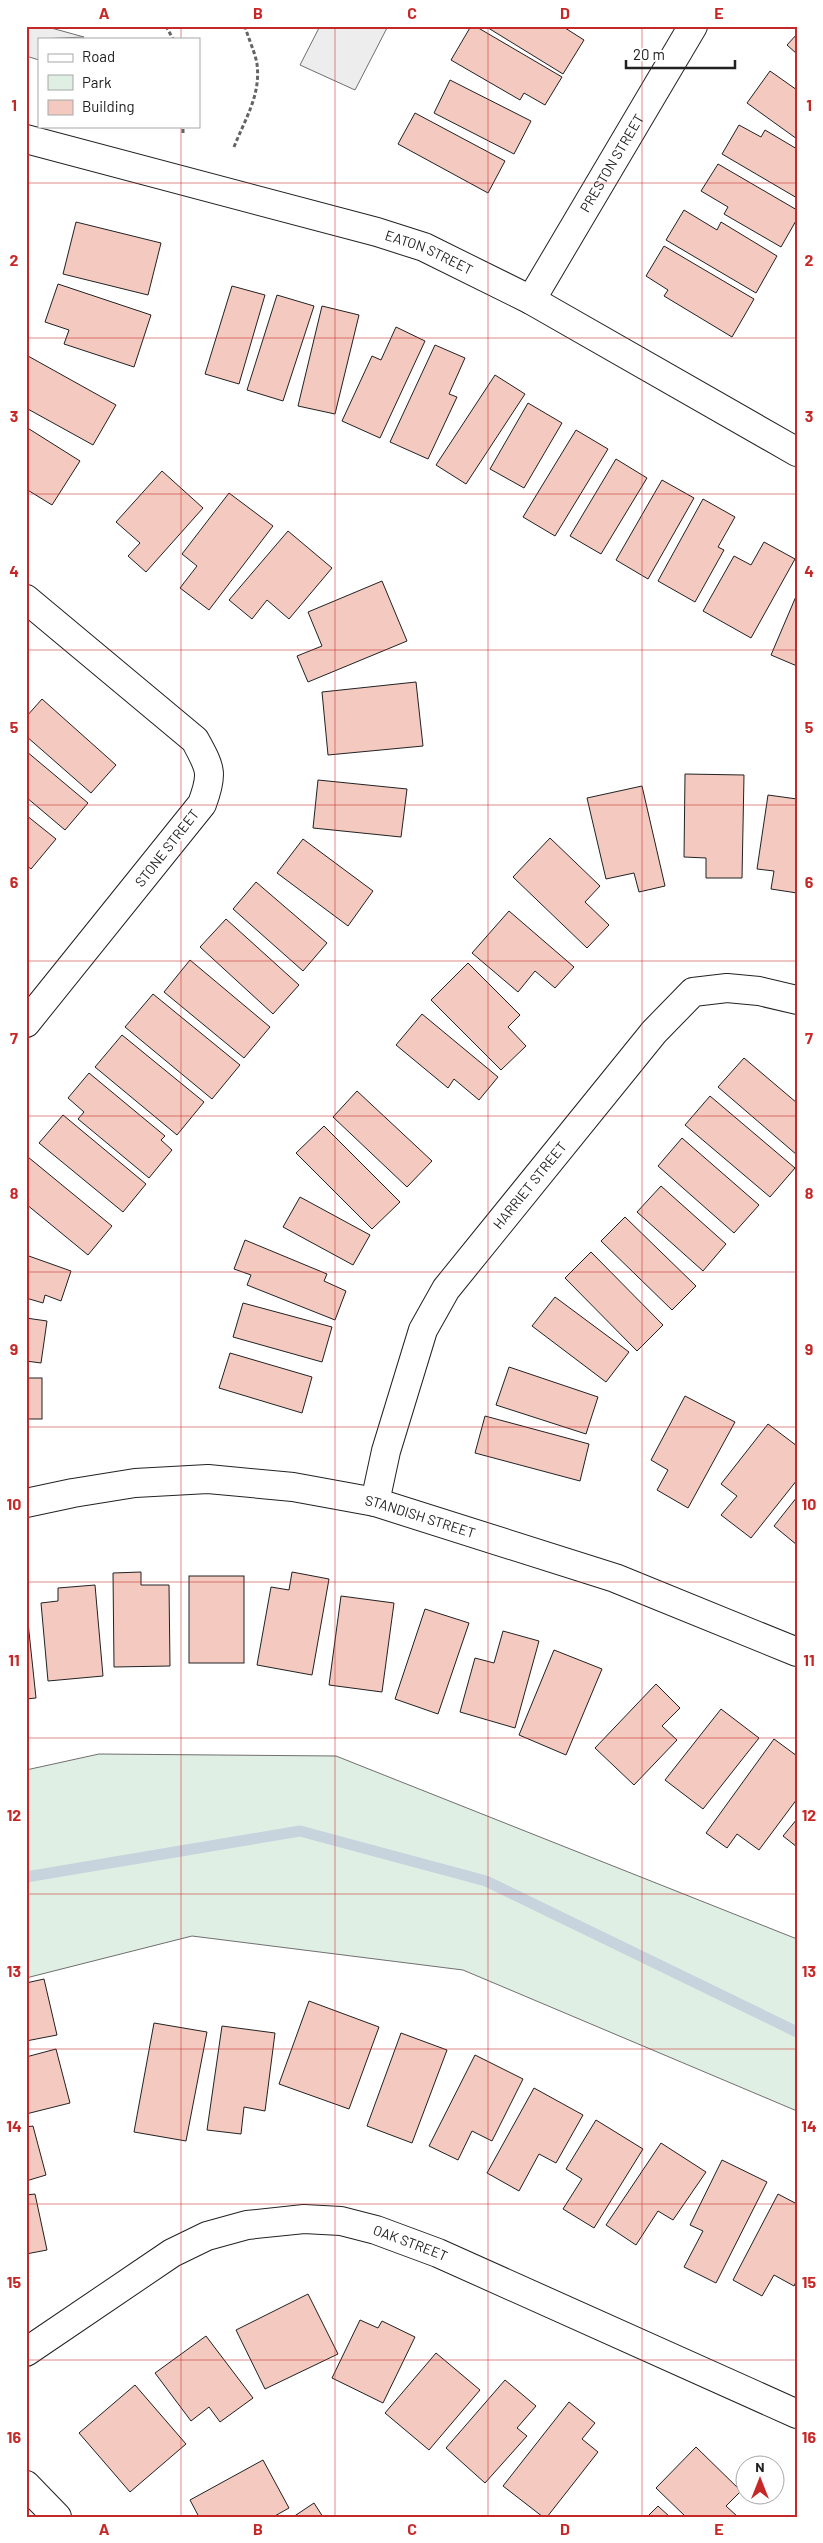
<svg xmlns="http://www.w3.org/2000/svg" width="823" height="2543" font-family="Barlow,sans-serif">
  <rect width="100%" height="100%" fill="#fff"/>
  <path fill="#e0efe3" stroke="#6f6f6f" d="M99,1754L336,1756L797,1939V2111L463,1970L192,1936L26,1978V1770Z"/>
  <g fill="#ededed" stroke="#6f6f6f">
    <path d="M26,26H44L84,37L39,39V60L26,56Z"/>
    <path d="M320,26H388L355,90L300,65Z"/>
  </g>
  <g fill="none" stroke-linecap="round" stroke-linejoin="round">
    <path stroke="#c7d3dd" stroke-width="11" d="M26,1877L300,1831L486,1881L797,2032"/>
  </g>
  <g fill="#f3c9c0" stroke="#222">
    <path d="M471,26H475L562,77L545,105L524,93L520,100L451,60Z"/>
    <path d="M485,26H562L584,40L563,74Z"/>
    <path d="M797,34V54L787,45Z"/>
    <path d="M770,71L797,90V139L747,103Z"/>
    <path d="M450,80L531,121L514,154L434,113Z"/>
    <path d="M415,113L505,161L488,193L398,144Z"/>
    <path d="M739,125L761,137L765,130L797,149V198L722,154Z"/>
    <path d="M718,164L797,210V219L781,247L724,214L728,207L701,191Z"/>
    <path d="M684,210L717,230L721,222L777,256L756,293L666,240Z"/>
    <path d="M76,222L161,243L148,295L63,274Z"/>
    <path d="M664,246L754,299L732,337L664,296L668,290L646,276Z"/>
    <path d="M58,284L151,315L134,367L64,344L69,330L45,322Z"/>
    <path d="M232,286L265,295L239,384L205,374Z"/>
    <path d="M277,295L314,306L283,401L247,390Z"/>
    <path d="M322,306L359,315L335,414L298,406Z"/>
    <path d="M396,327L425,341L380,438L342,421L372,356L381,360Z"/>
    <path d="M435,345L465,358L449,394L457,397L428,459L390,442Z"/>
    <path d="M28,356L116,405L93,445L26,408Z"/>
    <path d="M495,375L525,394L466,484L436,465Z"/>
    <path d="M528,403L562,423L524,488L490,469Z"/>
    <path d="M26,427L80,461L52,505L26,489Z"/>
    <path d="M576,430L608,449L555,536L523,517Z"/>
    <path d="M616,459L647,478L601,554L570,536Z"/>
    <path d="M162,471L203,508L146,572L128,556L140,543L116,522Z"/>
    <path d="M662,480L694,498L648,579L616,560Z"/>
    <path d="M229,493L273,526L209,610L180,588L197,566L182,554Z"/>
    <path d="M703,499L735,517L718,547L724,550L695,602L658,581Z"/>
    <path d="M288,531L332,568L289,619L267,600L252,619L229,600Z"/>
    <path d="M764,542L795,559L751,638L703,611L734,556L751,565Z"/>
    <path d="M382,581L407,641L308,682L297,656L322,646L308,612Z"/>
    <path d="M797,594V666L771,655Z"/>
    <path d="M416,682L423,746L328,755L322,692Z"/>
    <path d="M42,699L116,765L91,793L26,736V717Z"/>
    <path d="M26,751L88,803L65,830L26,797Z"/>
    <path d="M685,774L744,775L742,878H706V858L684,857Z"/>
    <path d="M318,780L407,789L401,837L313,828Z"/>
    <path d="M642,786L665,886L639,892L634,873L606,879L587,798Z"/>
    <path d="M768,795L797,799V893L771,889L774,871L757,869Z"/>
    <path d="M26,815L56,839L31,869L26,865Z"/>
    <path d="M550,838L600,886L585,902L609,925L587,948L513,877Z"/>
    <path d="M303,839L373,891L348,926L277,873Z"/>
    <path d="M256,882L327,943L303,971L233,909Z"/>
    <path d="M509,911L574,967L555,988L535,971L518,992L472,953Z"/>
    <path d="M226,919L299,985L273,1014L200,947Z"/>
    <path d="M190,960L270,1027L244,1058L164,992Z"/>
    <path d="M468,963L520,1015L508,1027L526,1046L501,1070L431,1000Z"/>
    <path d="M153,994L240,1065L212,1099L125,1027Z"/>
    <path d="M422,1014L498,1077L479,1100L454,1079L448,1088L396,1045Z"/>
    <path d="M122,1035L204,1102L177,1135L95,1067Z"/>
    <path d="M744,1058L797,1103V1155L718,1087Z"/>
    <path d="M89,1073L165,1136L161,1140L172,1150L149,1178L78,1119L84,1112L68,1098Z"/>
    <path d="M357,1091L432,1161L407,1187L333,1117Z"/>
    <path d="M710,1096L795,1168L770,1197L685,1125Z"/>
    <path d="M63,1115L146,1184L123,1212L39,1143Z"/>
    <path d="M324,1126L400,1202L372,1229L296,1153Z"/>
    <path d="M682,1138L759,1205L734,1233L658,1166Z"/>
    <path d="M28,1157L112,1226L88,1255L26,1204V1160Z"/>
    <path d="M661,1186L726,1244L703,1271L637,1212Z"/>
    <path d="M300,1197L370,1235L353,1265L283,1227Z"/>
    <path d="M625,1217L696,1286L672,1310L601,1241Z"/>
    <path d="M245,1240L327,1274L324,1281L346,1291L335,1320L247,1285L251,1275L234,1269Z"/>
    <path d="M591,1252L663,1325L637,1351L565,1278Z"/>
    <path d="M26,1255L71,1271L61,1301L45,1295L43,1303L26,1298Z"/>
    <path d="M555,1297L629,1352L606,1382L532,1326Z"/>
    <path d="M243,1303L332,1327L322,1362L233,1337Z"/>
    <path d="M26,1318L47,1321L41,1363L26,1361Z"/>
    <path d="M230,1353L312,1377L302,1413L219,1388Z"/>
    <path d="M509,1367L598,1397L586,1434L496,1405Z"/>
    <rect x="26" y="1378" width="16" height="41"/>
    <path d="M685,1396L735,1422L688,1508L657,1490L668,1470L651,1460Z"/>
    <path d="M485,1416L589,1444L580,1481L475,1453Z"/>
    <path d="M768,1424L797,1446V1480L751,1538L721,1515L737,1496L721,1484Z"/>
    <path d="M797,1497V1545L774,1526Z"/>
    <path d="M141,1572V1585H169L170,1666L114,1667L113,1573Z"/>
    <path d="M292,1572L329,1579L312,1675L257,1665L271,1587L289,1590Z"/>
    <rect x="189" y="1576" width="55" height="87"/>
    <path d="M95,1585L103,1676L48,1681L41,1603L58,1601V1588Z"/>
    <path d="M341,1596L394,1603L382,1692L329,1685Z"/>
    <path d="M425,1609L469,1623L438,1714L395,1699Z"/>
    <path d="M27,1613L36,1698L26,1699V1614Z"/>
    <path d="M503,1631L539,1641L515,1728L460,1712L475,1658L494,1663Z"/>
    <path d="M554,1650L602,1669L566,1755L519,1735Z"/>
    <path d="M656,1684L680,1708L662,1726L677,1740L634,1785L595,1748Z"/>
    <path d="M721,1709L759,1738L703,1809L665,1780Z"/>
    <path d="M774,1739L797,1756V1799L759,1850L737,1834L727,1848L706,1833Z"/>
    <path d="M797,1819V1847L783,1836Z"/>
    <path d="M44,1979L57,2035L26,2041V1983Z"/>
    <path d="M309,2001L379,2027L349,2109L279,2084Z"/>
    <path d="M154,2023L207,2032L186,2141L134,2132Z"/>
    <path d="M222,2026L275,2033L265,2111L244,2107L241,2134L207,2130Z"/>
    <path d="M401,2033L447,2050L412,2143L367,2126Z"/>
    <path d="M56,2049L70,2103L26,2114V2057Z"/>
    <path d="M475,2055L523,2079L492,2141L472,2131L458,2160L429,2146Z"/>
    <path d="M534,2088L583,2115L556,2163L539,2154L519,2191L487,2173Z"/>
    <path d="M596,2120L643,2149L594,2228L563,2209L582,2179L566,2169Z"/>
    <path d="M33,2126L46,2175L26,2181V2127Z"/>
    <path d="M661,2143L706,2172L673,2220L658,2211L636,2245L606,2225Z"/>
    <path d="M722,2160L767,2182L716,2283L684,2267L703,2231L690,2225Z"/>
    <path d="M35,2194L47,2250L26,2254V2195Z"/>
    <path d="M778,2194L797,2204V2280L794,2286L774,2275L762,2296L733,2280Z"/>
    <path d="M308,2294L338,2354L265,2389L236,2330Z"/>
    <path d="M360,2320L378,2328L382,2321L415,2337L383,2403L332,2378Z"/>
    <path d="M206,2336L253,2398L220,2422L209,2407L191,2421L155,2373Z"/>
    <path d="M436,2353L480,2390L429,2450L385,2413Z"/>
    <path d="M505,2380L536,2406L517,2428L527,2436L485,2483L446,2448Z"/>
    <path d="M135,2385L186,2444L130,2492L79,2433Z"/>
    <path d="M569,2402L595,2423L582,2439L598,2452L547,2517H543L503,2486Z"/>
    <path d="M696,2447L741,2491L726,2506L738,2517H686L656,2488Z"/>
    <path d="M263,2460L289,2508L273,2517H199L190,2500Z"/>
    <path d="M314,2503L323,2517H293Z"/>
    <path d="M658,2506L670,2517H647Z"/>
  </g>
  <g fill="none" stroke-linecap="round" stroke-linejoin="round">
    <g stroke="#222" stroke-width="30">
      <g id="minor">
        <path id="s1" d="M26,139L377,232L424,247L531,300L797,452"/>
        <path id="s2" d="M531,300L693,26"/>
        <path d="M26,599L195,740C210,768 214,772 202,804L26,1023"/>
        <path id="s3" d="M375,1502L386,1451L423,1330L446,1289L654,1032L693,992L727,988L759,991L797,1000"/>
        <path id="s4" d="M26,1503L73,1493L135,1483L208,1479L293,1487L375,1502L615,1578L797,1652"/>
        <path id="s5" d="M26,2352L172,2253L207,2236L247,2225L304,2219L341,2221L376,2230L438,2253L797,2414"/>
        <path d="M26,2485L57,2517"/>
      </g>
    </g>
    <g stroke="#646464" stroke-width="3" stroke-dasharray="4 2.5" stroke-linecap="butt">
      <path d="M166,26L173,39"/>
      <path d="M183,133V126"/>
      <path d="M234,147C245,119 261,95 257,64C255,52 248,38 245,26"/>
    </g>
    <use href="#minor" stroke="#fff" stroke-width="28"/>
  </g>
  <path fill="none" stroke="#c62828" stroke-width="1" stroke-opacity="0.55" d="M181,26V39M335,26V2517M488,26V2517M642,26V2517M181,126V2517M26,183H797M26,338H797M26,494H797M26,650H797M26,805H797M26,961H797M26,1116H797M26,1272H797M26,1427H797M26,1582H797M26,1738H797M26,1894H797M26,2049H797M26,2204H797M26,2360H797"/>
  <g text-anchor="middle" stroke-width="4" stroke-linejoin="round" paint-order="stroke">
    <g font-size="14" fill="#222" stroke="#fff">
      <text dy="5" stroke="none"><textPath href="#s2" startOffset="159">PRESTON STREET</textPath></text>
      <text dy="5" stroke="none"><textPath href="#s1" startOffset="419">EATON STREET</textPath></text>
      <text transform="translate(167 848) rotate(-52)" y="5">STONE STREET</text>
      <text dy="5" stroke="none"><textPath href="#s3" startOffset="359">HARRIET STREET</textPath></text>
      <text dy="5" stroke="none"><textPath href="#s4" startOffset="400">STANDISH STREET</textPath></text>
      <text dy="5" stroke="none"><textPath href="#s5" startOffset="424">OAK STREET</textPath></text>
    </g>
  </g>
  <rect width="823" height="2543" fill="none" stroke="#ffffff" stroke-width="55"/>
  <rect x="38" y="38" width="162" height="90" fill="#ffffff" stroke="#a7a7a7"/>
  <rect x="48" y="54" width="25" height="8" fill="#ffffff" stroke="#a7a7a7"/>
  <text x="82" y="62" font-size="15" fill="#222222">Road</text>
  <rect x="48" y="75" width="25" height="15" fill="#e0efe3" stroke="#a7a7a7"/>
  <text x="82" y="88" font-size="15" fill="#222222">Park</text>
  <rect x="48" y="100" width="25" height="15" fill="#f3c9c0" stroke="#a7a7a7"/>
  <text x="82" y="112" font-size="15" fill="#222222">Building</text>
  <g transform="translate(760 2480)"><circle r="24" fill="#ffffff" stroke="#a7a7a7"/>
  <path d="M0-4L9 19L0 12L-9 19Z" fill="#c62828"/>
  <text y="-8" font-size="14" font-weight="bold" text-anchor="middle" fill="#222222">N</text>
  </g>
  <path d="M626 60v8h109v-8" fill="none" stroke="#222222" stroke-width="2.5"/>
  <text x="633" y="60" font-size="15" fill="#222222" stroke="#ffffff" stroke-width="4" paint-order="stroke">20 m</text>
  <rect x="28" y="28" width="768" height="2488" fill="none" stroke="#c62828" stroke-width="2"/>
  <g font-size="16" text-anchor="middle" font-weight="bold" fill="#c62828">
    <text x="104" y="19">A</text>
    <text x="258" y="19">B</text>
    <text x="412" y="19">C</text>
    <text x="565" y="19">D</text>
    <text x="719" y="19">E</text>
    <text x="14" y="111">1</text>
    <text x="809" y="111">1</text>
    <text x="14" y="266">2</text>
    <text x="809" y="266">2</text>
    <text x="14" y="422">3</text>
    <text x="809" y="422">3</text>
    <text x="14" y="577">4</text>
    <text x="809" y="577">4</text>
    <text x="14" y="733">5</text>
    <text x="809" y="733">5</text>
    <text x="14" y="888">6</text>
    <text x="809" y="888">6</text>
    <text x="14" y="1044">7</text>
    <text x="809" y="1044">7</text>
    <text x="14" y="1199">8</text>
    <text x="809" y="1199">8</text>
    <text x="14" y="1355">9</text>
    <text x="809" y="1355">9</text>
    <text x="14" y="1510">10</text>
    <text x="809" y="1510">10</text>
    <text x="14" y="1666">11</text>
    <text x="809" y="1666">11</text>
    <text x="14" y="1821">12</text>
    <text x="809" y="1821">12</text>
    <text x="14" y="1977">13</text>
    <text x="809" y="1977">13</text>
    <text x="14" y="2132">14</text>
    <text x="809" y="2132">14</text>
    <text x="14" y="2288">15</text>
    <text x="809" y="2288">15</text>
    <text x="14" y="2443">16</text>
    <text x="809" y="2443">16</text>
    <text x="104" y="2535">A</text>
    <text x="258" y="2535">B</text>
    <text x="412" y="2535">C</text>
    <text x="565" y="2535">D</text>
    <text x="719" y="2535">E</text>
  </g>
</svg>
